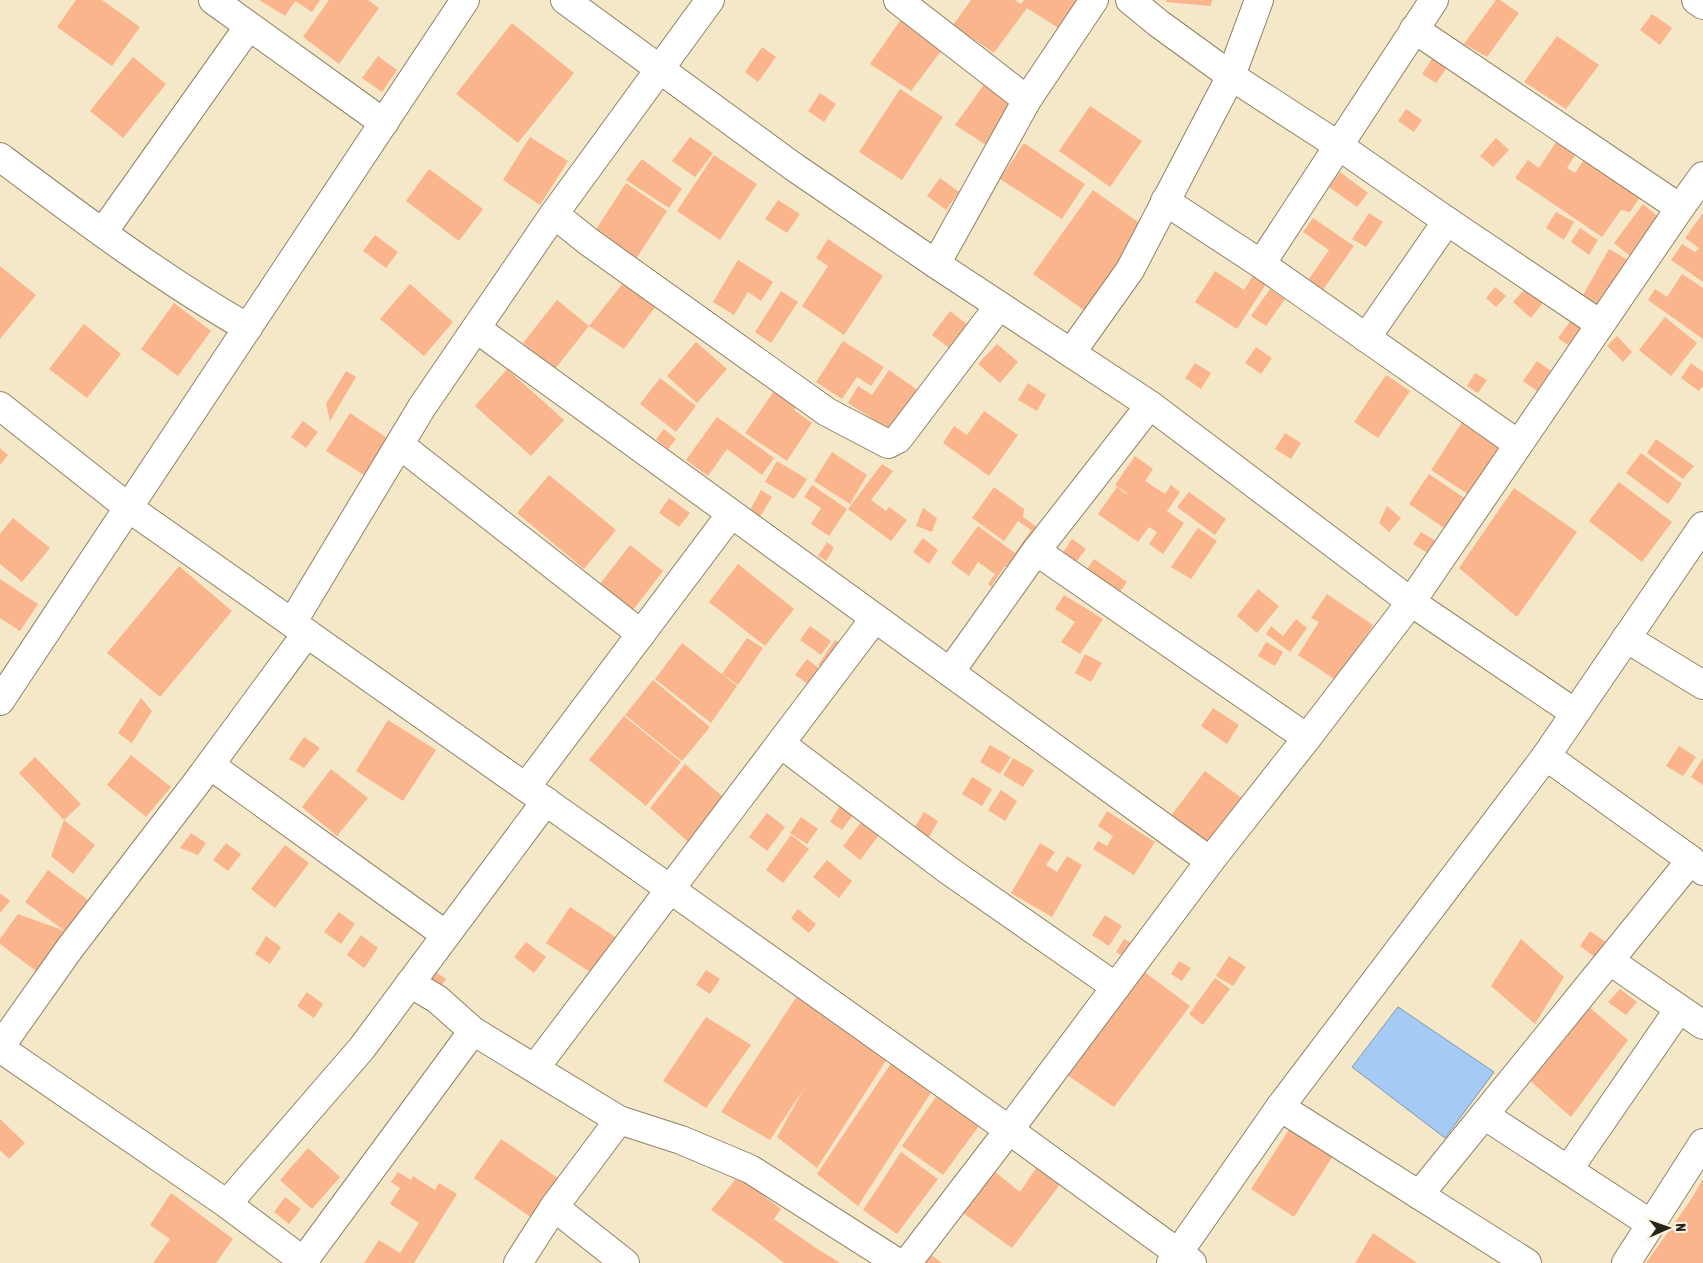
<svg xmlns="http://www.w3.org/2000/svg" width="1703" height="1263" font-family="'Asap Condensed',sans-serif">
  <rect width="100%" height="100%" fill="#f5e8c9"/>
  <path fill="#a4caf5" stroke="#7f98b3" d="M1398,1007L1494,1072L1445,1138L1352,1067Z"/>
  <g fill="#fab58c">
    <path d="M76,0H102L140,27L112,66L57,27Z"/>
    <path d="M259,0H320L312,12L295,1L285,16Z"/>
    <path d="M329,0H368L379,8L339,64L303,37Z"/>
    <path d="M971,0H1015L1021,4L1024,0H1086L1063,31L1027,8L994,53L953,25Z"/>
    <path d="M1166,0H1212L1211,6L1166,2Z"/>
    <path d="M1496,0H1500L1519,13L1487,57L1464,44Z"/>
    <path d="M1652,14L1672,28L1660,45L1640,30Z"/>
    <path d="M902,18L944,47L911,91L870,64Z"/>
    <path d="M512,23L574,73L518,143L456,94Z"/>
    <path d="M1557,36L1599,65L1566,109L1524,82Z"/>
    <path d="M762,47L776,57L758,82L745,72Z"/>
    <path d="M378,56L397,70L382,92L362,78Z"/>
    <path d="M1434,56L1448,66L1436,83L1422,74Z"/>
    <path d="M133,57L166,84L123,138L90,111Z"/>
    <path d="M988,79L1030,108L997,152L955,125Z"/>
    <path d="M900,89L943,117L902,180L859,152Z"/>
    <path d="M820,93L836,104L824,122L808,111Z"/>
    <path d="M1090,106L1142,141L1110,187L1059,151Z"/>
    <path d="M1406,109L1422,120L1414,132L1398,121Z"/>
    <path d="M530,137L568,161L540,205L503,180Z"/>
    <path d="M690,137L713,153L695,177L672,161Z"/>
    <path d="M1496,138L1509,150L1493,167L1480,156Z"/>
    <path d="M1558,139L1577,152L1567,168L1575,173L1585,158L1641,196L1630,212L1621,210L1602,237L1515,178L1528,160L1539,168Z"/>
    <path d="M1024,143L1085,184L1062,219L1000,179Z"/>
    <path d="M714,155L757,184L720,240L677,211Z"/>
    <path d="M642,159L682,189L669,208L626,180Z"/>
    <path d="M429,169L483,209L459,241L406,201Z"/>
    <path d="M1340,172L1368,193L1357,207L1329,187Z"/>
    <path d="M940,178L959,192L946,210L927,196Z"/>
    <path d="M626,183L667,211L636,259L595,231Z"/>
    <path d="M1093,190L1148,229L1088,313L1033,274Z"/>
    <path d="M778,200L800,214L787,233L765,219Z"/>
    <path d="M1643,204L1660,218L1631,257L1614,243Z"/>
    <path d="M1556,212L1574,222L1564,240L1546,228Z"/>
    <path d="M1369,213L1383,222L1366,247L1352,239Z"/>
    <path d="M1703,213V282L1671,260L1682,244L1695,252L1699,248L1685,238Z"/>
    <path d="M1313,218L1354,246L1320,294L1306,283L1329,250L1303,232Z"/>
    <path d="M1580,228L1598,240L1589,255L1571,242Z"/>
    <path d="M375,235L398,252L386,268L363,251Z"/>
    <path d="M828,239L883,276L844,335L802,306L828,266L816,258Z"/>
    <path d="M1609,249L1628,260L1601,306L1583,295Z"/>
    <path d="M738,260L773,282L761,301L748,292L734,315L713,302Z"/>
    <path d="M0,266L36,295L0,339Z"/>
    <path d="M1215,271L1244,290L1253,276L1266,284L1237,329L1195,302Z"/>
    <path d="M1682,274L1703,288V339L1648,300L1655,289L1667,297Z"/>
    <path d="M624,282L656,306L624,349L589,326Z"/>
    <path d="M410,284L453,322L424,356L380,319Z"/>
    <path d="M1495,287L1506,296L1496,307L1486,298Z"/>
    <path d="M1270,289L1285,299L1266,326L1251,316Z"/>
    <path d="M1525,289L1543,303L1531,318L1513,302Z"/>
    <path d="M781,291L798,302L771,343L755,332Z"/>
    <path d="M557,300L589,326L555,369L523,343Z"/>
    <path d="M174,303L211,331L178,376L141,349Z"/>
    <path d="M950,311L973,329L956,353L932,335Z"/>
    <path d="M1665,317L1697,343L1671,376L1639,350Z"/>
    <path d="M1572,319L1582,326L1568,345L1558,338Z"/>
    <path d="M84,324L121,354L87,398L49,369Z"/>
    <path d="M1617,336L1632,352L1623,362L1607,346Z"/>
    <path d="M843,341L884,367L871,386L857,377L842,399L816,382Z"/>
    <path d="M696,342L727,369L697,403L667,376Z"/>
    <path d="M997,344L1018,362L1000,383L978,364Z"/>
    <path d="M1256,347L1272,358L1261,374L1245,363Z"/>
    <path d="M1537,361L1551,371L1537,391L1523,381Z"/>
    <path d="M1195,363L1211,373L1201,389L1185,378Z"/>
    <path d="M1691,363L1703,372V386L1699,391L1681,378Z"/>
    <path d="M507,369L564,420L531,456L475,406Z"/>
    <path d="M889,370L919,391L893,432L848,403L858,386L872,395Z"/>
    <path d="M346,371L356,377L330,421L326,404Z"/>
    <path d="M1475,373L1487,380L1478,393L1467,386Z"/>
    <path d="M1386,375L1410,391L1378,438L1354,422Z"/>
    <path d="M660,378L696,406L676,432L640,404Z"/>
    <path d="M1028,383L1046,395L1037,411L1018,400Z"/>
    <path d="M776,388L799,403L794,410L812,423L787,461L745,433Z"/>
    <path d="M984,411L1018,435L989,476L943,443L954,426L967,435Z"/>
    <path d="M350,413L387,438L364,475L326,451Z"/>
    <path d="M717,417L774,458L762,475L727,449L708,476L686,460Z"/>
    <path d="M303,421L318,432L306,448L291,437Z"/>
    <path d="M1463,421L1500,445L1468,494L1431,470Z"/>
    <path d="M664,429L676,439L668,449L656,439Z"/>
    <path d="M1285,433L1301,443L1291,459L1275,449Z"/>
    <path d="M1656,439L1694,466L1683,479L1647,453Z"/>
    <path d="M0,448L8,455L0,465Z"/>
    <path d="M832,452L867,475L850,504L814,481Z"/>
    <path d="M1641,453L1682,484L1668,504L1626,473Z"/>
    <path d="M1135,456L1153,469L1145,481L1165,494L1171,485L1180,492L1167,511L1184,523L1163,554L1149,544L1157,532L1149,527L1138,542L1098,514L1117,487L1126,494L1127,493L1115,485Z"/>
    <path d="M777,461L807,479L794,499L765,482Z"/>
    <path d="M882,464L893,471L871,500L886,511L889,507L907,520L891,541L848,509Z"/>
    <path d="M1429,474L1470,502L1450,532L1409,504Z"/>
    <path d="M549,475L616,530L584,569L517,513Z"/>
    <path d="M1619,482L1672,522L1642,562L1589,521Z"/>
    <path d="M812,485L847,509L829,536L811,524L821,508L804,497Z"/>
    <path d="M994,487L1024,509L1023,517L1045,533L1016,574L1005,566L992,585L1004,593L1003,595L988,584L995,574L978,562L969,576L951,563L978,526L1015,553L1031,530L1018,521L1004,541L972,518Z"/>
    <path d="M1514,488L1577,532L1517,617L1459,568Z"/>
    <path d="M761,490L772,497L760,517L750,510Z"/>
    <path d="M1189,492L1226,519L1215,535L1177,507Z"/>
    <path d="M669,498L690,513L679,527L659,513Z"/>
    <path d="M1387,506L1401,518L1389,532L1379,523Z"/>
    <path d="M923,508L937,518L932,532L916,526Z"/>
    <path d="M13,518L50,548L22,582L0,564V534Z"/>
    <path d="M1198,528L1217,541L1191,579L1171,567Z"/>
    <path d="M1421,532L1436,541L1429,554L1413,544Z"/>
    <path d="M923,538L938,550L929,564L913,552Z"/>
    <path d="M1072,539L1086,549L1073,566L1060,557Z"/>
    <path d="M827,542L834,548L826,561L818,556Z"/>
    <path d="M630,545L663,571L630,614L596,589Z"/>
    <path d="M1094,559L1127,582L1117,596L1084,573Z"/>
    <path d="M738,564L794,609L765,646L709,602Z"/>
    <path d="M179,566L232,611L160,697L107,653Z"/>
    <path d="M0,579L38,604L20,631L0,618Z"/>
    <path d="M1258,589L1279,606L1257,633L1237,616Z"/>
    <path d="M1327,594L1373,625L1337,681L1298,655L1319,622L1311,618Z"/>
    <path d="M1064,595L1103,619L1080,654L1061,642L1075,622L1055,609Z"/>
    <path d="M1296,619L1307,628L1290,652L1266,634L1271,626L1283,636Z"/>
    <path d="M810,626L831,641L821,655L800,640Z"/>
    <path d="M747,638L763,648L738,685L722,674Z"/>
    <path d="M835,640L847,648L831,673L818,665Z"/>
    <path d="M1266,642L1283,652L1275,666L1258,656Z"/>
    <path d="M682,643L737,686L711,723L655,679Z"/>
    <path d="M1085,654L1102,663L1091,682L1075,673Z"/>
    <path d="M807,659L830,677L819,692L795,675Z"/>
    <path d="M653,680L710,727L682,761L625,715Z"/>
    <path d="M141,698L152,711L132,743L118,733Z"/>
    <path d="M1213,708L1239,725L1227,744L1201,726Z"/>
    <path d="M624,716L681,762L646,806L589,760Z"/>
    <path d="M388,720L436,750L403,801L356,771Z"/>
    <path d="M304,737L320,748L304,768L289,759Z"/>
    <path d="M990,745L1011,757L1000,774L980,762Z"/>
    <path d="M1679,746L1696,757L1683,776L1666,766Z"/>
    <path d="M131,755L171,787L146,817L107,785Z"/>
    <path d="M35,757L81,804L64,820L95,845L73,874L51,856L64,820L19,773Z"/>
    <path d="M1013,758L1034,770L1023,787L1003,775Z"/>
    <path d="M1703,758V785L1691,777Z"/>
    <path d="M685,764L730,803L694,847L650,808Z"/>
    <path d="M331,769L368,798L337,836L302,807Z"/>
    <path d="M1205,771L1243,799L1208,846L1170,817Z"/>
    <path d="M972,777L992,789L982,806L962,794Z"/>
    <path d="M1001,790L1017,801L1005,821L988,810Z"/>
    <path d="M840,806L853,815L842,830L830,822Z"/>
    <path d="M1107,811L1155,842L1134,875L1093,849L1098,841L1107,846L1113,836L1098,826Z"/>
    <path d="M869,812L886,826L860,860L843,846Z"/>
    <path d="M924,812L938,821L928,839L913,830Z"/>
    <path d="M767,813L785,827L767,851L749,837Z"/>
    <path d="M801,817L818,829L807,844L790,833Z"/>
    <path d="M191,833L206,843L198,855L180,848Z"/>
    <path d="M791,835L809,849L783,883L766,870Z"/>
    <path d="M226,843L241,854L228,871L213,860Z"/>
    <path d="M1040,843L1055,852L1046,865L1057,872L1067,856L1082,865L1052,917L1011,893Z"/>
    <path d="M285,845L309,863L275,908L251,889Z"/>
    <path d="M827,860L852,881L839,898L813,877Z"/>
    <path d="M48,870L88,900L65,931L25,902Z"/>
    <path d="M0,893L10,901L0,913Z"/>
    <path d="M570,907L623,942L599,978L546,943Z"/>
    <path d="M798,909L816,924L809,933L791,918Z"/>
    <path d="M339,912L355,924L341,944L324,932Z"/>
    <path d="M18,914L65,931L36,971L0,944V939Z"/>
    <path d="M1105,915L1122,926L1109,946L1092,935Z"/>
    <path d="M1590,931L1610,945L1600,961L1580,946Z"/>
    <path d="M361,935L378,948L364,968L347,955Z"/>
    <path d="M266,936L281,947L270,964L255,954Z"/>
    <path d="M1124,939L1135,945L1127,958L1116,952Z"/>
    <path d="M1521,939L1564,977L1535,1024L1491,986Z"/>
    <path d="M526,942L546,957L534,973L514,957Z"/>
    <path d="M1229,956L1246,967L1233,986L1216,976Z"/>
    <path d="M1179,961L1191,968L1182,981L1171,974Z"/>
    <path d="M1138,967L1190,1006L1114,1107L1060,1070Z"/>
    <path d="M431,969L446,979L435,995L421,985Z"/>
    <path d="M706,970L720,979L710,994L696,985Z"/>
    <path d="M1215,978L1230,989L1203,1025L1189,1014Z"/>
    <path d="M1620,989L1637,1002L1626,1015L1608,1002Z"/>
    <path d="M307,992L323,1004L314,1018L297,1006Z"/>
    <path d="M799,993L889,1056L817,1168L777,1137L805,1087L770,1140L721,1112Z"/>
    <path d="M1589,1007L1628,1040L1571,1117L1527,1078L1557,1038L1562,1043Z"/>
    <path d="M706,1017L751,1045L706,1108L663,1081Z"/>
    <path d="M892,1062L934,1088L858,1206L817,1174Z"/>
    <path d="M940,1091L984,1119L943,1175L902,1146Z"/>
    <path d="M0,1119L25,1143L9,1159L0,1150Z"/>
    <path d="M1290,1128L1333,1156L1294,1217L1251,1189Z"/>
    <path d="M501,1139L558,1178L532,1218L474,1178Z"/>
    <path d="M308,1148L340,1177L312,1209L280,1180Z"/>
    <path d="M901,1152L938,1179L897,1234L863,1210Z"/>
    <path d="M1041,1161L1064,1179L1012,1248L959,1210L988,1166L1020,1192Z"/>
    <path d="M398,1172L411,1180L413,1176L435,1190L439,1183L457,1194L414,1263H364L379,1240L400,1253L419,1223L390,1204L400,1188L391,1182Z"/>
    <path d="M738,1176L781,1209L774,1219L816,1248L840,1263H784L757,1242L711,1210Z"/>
    <path d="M1703,1179V1263H1646L1690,1201Z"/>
    <path d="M171,1193L233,1239L216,1263H153L170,1239L150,1225Z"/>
    <path d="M285,1197L301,1209L289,1224L274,1212Z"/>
    <path d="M1373,1233L1417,1263H1355Z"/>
    <path d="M930,1254L942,1263H924Z"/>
  </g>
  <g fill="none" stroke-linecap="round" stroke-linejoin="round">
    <g stroke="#8f8367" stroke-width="30">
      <g id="minor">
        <path d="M213,0L384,123"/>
        <path d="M565,0L794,167L936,264L1150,405L1411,602L1575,713"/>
        <path d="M898,0L1027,100"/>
        <path d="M1130,0L1158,23L1231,76L1339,146L1447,221L1600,324"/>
        <path d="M1696,0L1703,5"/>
        <path d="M1414,29L1680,208"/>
        <path d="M0,157C80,217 161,278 248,328"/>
        <path d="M1165,201L1261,264L1518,444"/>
        <path d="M554,214L589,242L827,412L888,444L898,439L999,306"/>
        <path d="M103,232L249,26"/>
        <path d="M936,264L1027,100L1094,0"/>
        <path d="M1261,264L1434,0"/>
        <path d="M477,329L1210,861"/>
        <path d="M1366,338L1447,221"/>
        <path d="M1071,353L1130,270L1231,76L1259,0"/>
        <path d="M0,406L129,508L670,889L1009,1130L1192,1263"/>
        <path d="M400,445L641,634"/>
        <path d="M1036,551L1150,405"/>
        <path d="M292,623L422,407L554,214L710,0"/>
        <path d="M1626,638L1703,685"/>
        <path d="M950,672L1036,551L1307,738"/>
        <path d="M0,701L465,0"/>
        <path d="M781,744L948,870L1116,987"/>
        <path d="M1546,756L1691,860L1703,871"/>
        <path d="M210,765L446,935"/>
        <path d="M526,787L731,514"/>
        <path d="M1610,961L1703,1025"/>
        <path d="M410,983L437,999L473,1031L619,1120L681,1140L750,1169L898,1263"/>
        <path d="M0,1047L70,948L195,785L307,633"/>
        <path d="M0,1048L227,1204L306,1263"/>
        <path d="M535,1068L875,618"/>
        <path d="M1280,1107L1527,1263"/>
        <path d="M1484,1115L1651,1224"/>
        <path d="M1568,1170L1679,1009"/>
        <path d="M1419,1195L1691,860"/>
        <path d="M227,1204L362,1048L546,801"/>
        <path d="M554,1207L625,1263"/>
        <path d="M302,1263L473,1031"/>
        <path d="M518,1263L554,1207L619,1120"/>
        <path d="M907,1263L1009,1130L1210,861L1307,738L1411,602L1680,208L1703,176"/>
        <path d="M1171,1263L1280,1107L1546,756L1703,526"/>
        <path d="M1626,1263L1703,1143"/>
      </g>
    </g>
    <use href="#minor" stroke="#fff" stroke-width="28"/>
  </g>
  <g transform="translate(1668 1228) rotate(88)" stroke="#fef6e3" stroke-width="4" paint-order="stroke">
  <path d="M0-4L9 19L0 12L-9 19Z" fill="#292419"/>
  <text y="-8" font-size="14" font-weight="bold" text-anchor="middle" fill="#292419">N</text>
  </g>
</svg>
